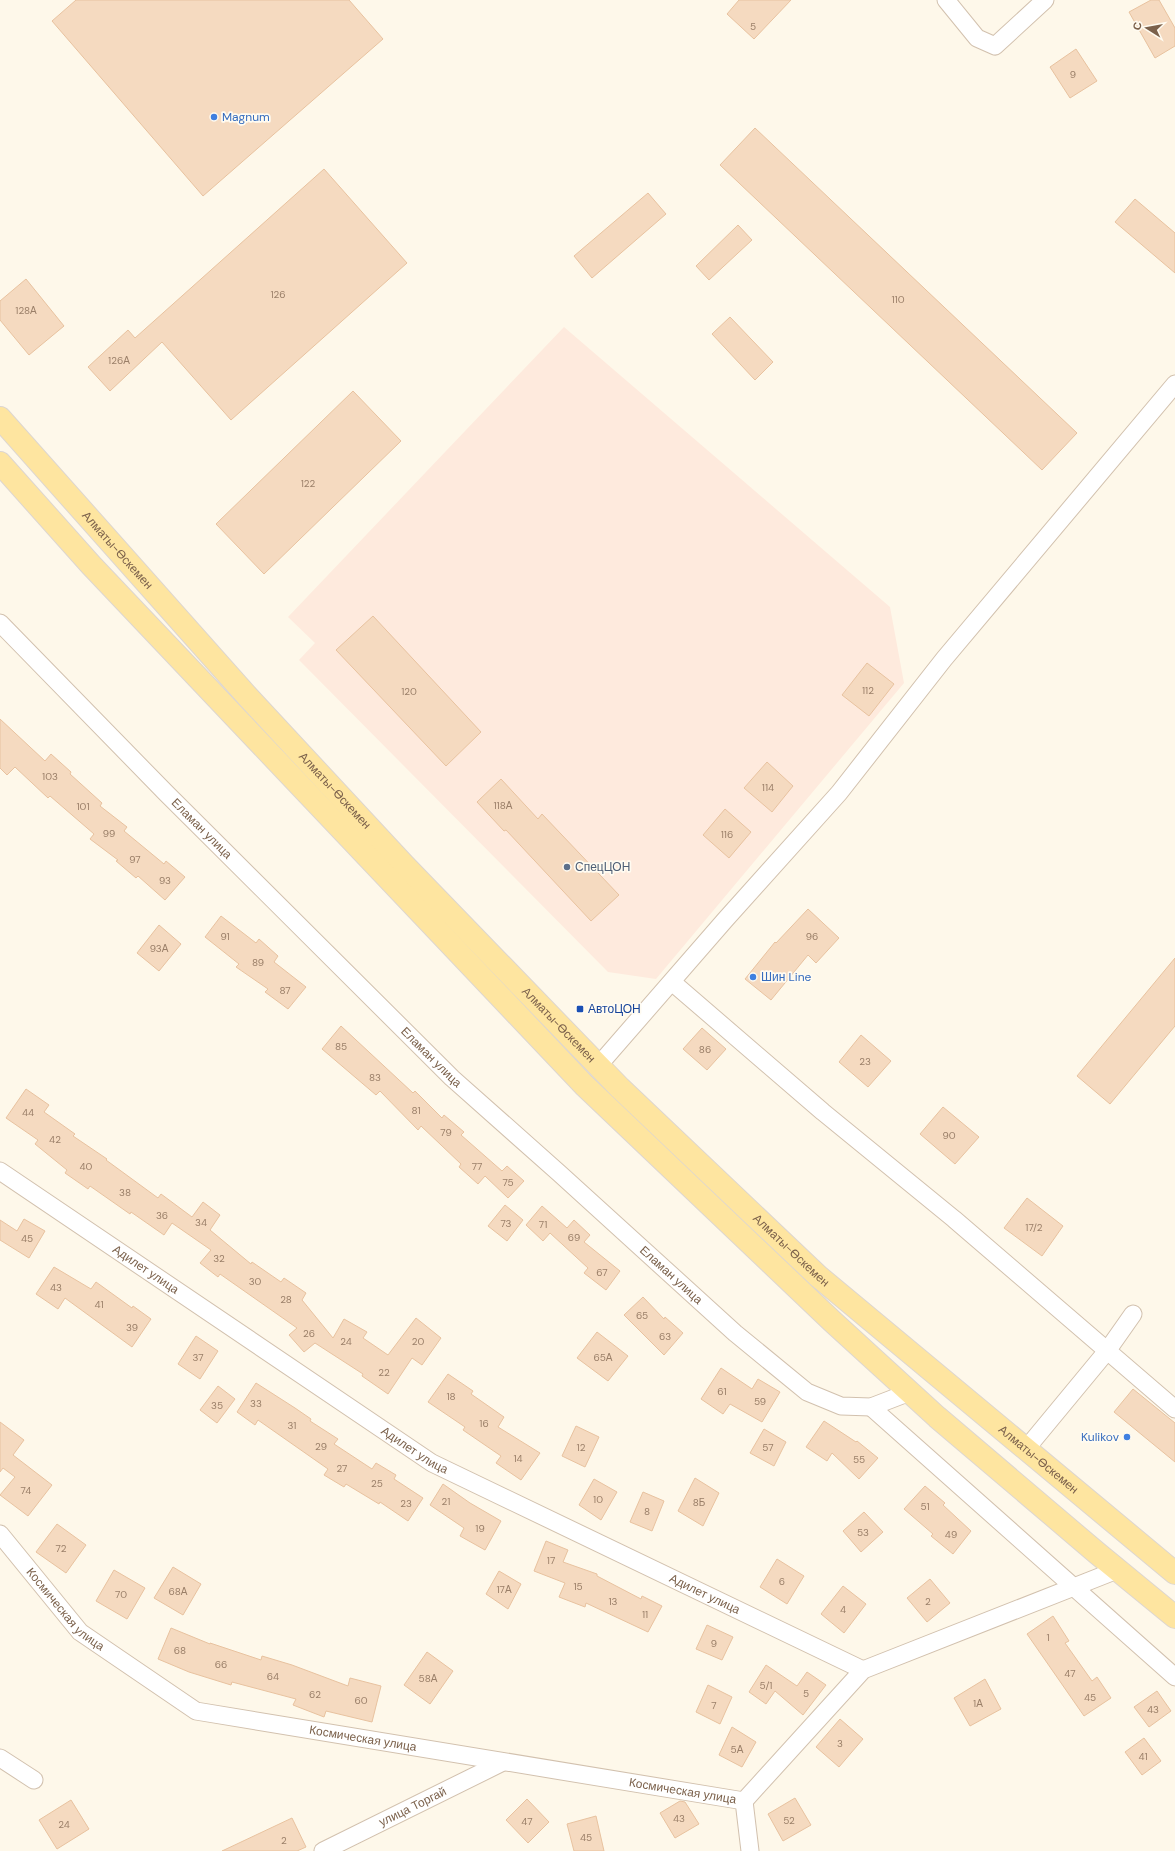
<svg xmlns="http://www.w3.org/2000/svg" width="1175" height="1851" font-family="'DM Sans',sans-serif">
  <rect width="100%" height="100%" fill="#fef8ea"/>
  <path fill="#feeadd" d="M564,327L890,607L904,683L656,979L608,972L299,660L315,643L288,617Z"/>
  <g fill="#f5dac0" stroke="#e8c29f">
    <path d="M76,0H349L383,39L203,196L52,21Z"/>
    <path d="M739,0H791L754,39L727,14Z"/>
    <path d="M1151,0H1159L1175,28V46L1155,58L1129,12Z"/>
    <path d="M1076,49L1097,81L1070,98L1050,67Z"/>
    <path d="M755,128L1077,433L1042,470L720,165Z"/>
    <path d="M324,169L407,263L231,420L162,342L110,391L88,367L128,330L135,338Z"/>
    <path d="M648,193L666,214L592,278L574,256Z"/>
    <path d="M1135,199L1175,233V273L1115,222Z"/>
    <path d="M738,225L752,240L709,280L696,266Z"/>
    <path d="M26,279L64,326L29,355L0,320V301Z"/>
    <path d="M730,317L773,362L755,380L712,334Z"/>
    <path d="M353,391L401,441L264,574L216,524Z"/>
    <path d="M373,616L481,732L446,766L336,650Z"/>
    <path d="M867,663L894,684L869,716L842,695Z"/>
    <path d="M0,719L45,761L51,754L71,772L70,774L102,803L100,806L127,827L124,831L164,864L166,861L185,877L165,900L138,876L136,878L116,861L118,860L90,839L94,834L50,796L48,798L15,767L7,775L0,768Z"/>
    <path d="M767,762L793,786L772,812L744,788Z"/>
    <path d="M501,779L538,819L542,814L619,895L591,921L506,830L504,831L477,802Z"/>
    <path d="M725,809L751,832L729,858L703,835Z"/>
    <path d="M808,909L839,938L816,963L808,955L771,1000L745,979L775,942L776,943Z"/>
    <path d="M221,916L256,943L259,939L278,956L274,962L306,987L288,1009L265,992L268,989L236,967L239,964L205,937Z"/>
    <path d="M159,925L181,944L159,971L137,953Z"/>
    <path d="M1175,958V1026L1110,1104L1077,1076Z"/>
    <path d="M341,1026L413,1093L415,1091L442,1118L444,1115L464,1132L461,1135L502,1171L507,1166L524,1181L508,1198L485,1176L478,1184L459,1167L461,1164L421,1126L418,1130L380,1091L376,1095L322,1049Z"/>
    <path d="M702,1028L726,1049L707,1070L683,1049Z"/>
    <path d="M861,1035L891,1061L868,1087L839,1062Z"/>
    <path d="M26,1089L49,1105L44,1112L75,1134L73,1136L107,1159L106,1160L158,1198L161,1194L192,1217L203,1202L220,1215L210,1230L251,1264L252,1262L281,1282L284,1278L306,1293L302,1300L333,1338L344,1319L367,1332L363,1338L388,1355L416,1318L441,1338L422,1365L412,1358L388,1394L362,1376L363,1374L315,1343L304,1352L289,1335L297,1328L220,1274L218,1277L200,1263L211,1250L172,1223L164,1235L131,1212L130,1214L90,1186L88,1189L65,1173L67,1170L35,1144L38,1140L6,1118Z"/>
    <path d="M943,1107L979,1137L955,1164L920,1134Z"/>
    <path d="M1027,1198L1063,1226L1042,1256L1004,1228Z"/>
    <path d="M505,1205L523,1220L507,1241L488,1226Z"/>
    <path d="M542,1206L567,1228L574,1220L590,1235L584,1242L620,1271L606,1290L584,1273L588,1268L550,1233L543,1241L526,1225Z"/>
    <path d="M24,1219L45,1231L29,1258L0,1240V1220L17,1231Z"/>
    <path d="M54,1267L91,1289L96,1282L132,1308L133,1306L151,1319L132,1347L65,1298L58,1309L36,1294Z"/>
    <path d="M643,1297L664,1319L665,1317L683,1333L664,1355L624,1315Z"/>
    <path d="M597,1332L628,1356L608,1381L577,1358Z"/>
    <path d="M196,1336L218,1351L200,1379L178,1364Z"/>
    <path d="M721,1368L752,1389L758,1379L780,1392L762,1422L730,1404L723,1414L701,1399Z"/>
    <path d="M448,1374L473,1391L471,1394L504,1417L498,1427L540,1453L521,1480L496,1463L501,1456L463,1430L465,1427L428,1402Z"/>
    <path d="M256,1383L295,1408L311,1419L310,1421L338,1439L334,1444L372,1469L376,1463L396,1475L394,1479L423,1498L408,1521L380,1502L379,1504L346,1484L344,1487L324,1475L328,1469L258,1420L255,1425L237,1412Z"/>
    <path d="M218,1386L235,1399L217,1423L200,1410Z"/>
    <path d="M1133,1389L1175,1423V1462L1114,1412Z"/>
    <path d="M824,1421L856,1442L857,1441L878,1458L859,1479L832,1453L827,1461L806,1447Z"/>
    <path d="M0,1422L24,1440L13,1455L52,1485L28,1516L0,1495L15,1477L3,1468L0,1472Z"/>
    <path d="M576,1426L599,1437L585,1467L562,1456Z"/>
    <path d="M764,1429L786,1442L774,1466L750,1453Z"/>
    <path d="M695,1478L719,1493L703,1526L678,1511Z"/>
    <path d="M594,1479L617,1492L601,1520L579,1505Z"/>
    <path d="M443,1484L470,1503L501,1521L485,1550L460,1536L464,1528L430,1505Z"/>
    <path d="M925,1486L945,1503L943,1505L971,1531L953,1554L931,1536L933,1534L904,1509Z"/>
    <path d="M643,1492L664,1501L652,1531L630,1522Z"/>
    <path d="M864,1512L883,1532L861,1552L843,1531Z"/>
    <path d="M57,1524L86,1545L66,1573L36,1552Z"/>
    <path d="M546,1541L568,1550L563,1562L597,1574V1576L641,1599L642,1596L662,1606L648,1632L586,1603L585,1607L559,1597L565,1583L534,1571Z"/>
    <path d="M777,1559L804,1576L787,1604L760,1587Z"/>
    <path d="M173,1567L201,1584L183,1615L154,1598Z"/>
    <path d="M114,1570L145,1588L127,1619L96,1601Z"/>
    <path d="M499,1571L521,1584L508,1609L486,1594Z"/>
    <path d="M930,1579L950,1603L927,1622L907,1598Z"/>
    <path d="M843,1586L866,1604L844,1633L821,1614Z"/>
    <path d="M1053,1616L1069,1641L1065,1643L1092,1681L1097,1677L1111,1698L1084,1716L1027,1634Z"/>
    <path d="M707,1625L733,1637L722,1660L696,1649Z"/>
    <path d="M171,1628L210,1644V1643L261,1660L262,1656L292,1665L348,1686L350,1678L381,1686L372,1722L326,1711L324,1717L293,1705L296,1699L232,1682L231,1685L189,1672L158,1659Z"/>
    <path d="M427,1652L453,1671L430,1704L404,1685Z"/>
    <path d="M766,1665L797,1686L807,1672L826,1685L803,1715L775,1691L766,1704L749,1692Z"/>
    <path d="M985,1679L1001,1709L970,1726L954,1698Z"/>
    <path d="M708,1685L732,1697L720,1724L696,1712Z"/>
    <path d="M1157,1691L1171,1711L1149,1727L1134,1707Z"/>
    <path d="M840,1719L863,1739L839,1767L816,1747Z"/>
    <path d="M732,1727L756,1742L742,1767L719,1755Z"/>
    <path d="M1144,1738L1161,1761L1142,1775L1125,1752Z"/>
    <path d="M795,1798L811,1825L783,1841L768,1814Z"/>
    <path d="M527,1799L549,1822L528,1843L506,1820Z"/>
    <path d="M71,1800L89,1829L57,1849L39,1820Z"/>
    <path d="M680,1801L685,1802L699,1824L675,1838L660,1813Z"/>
    <path d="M596,1816L604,1851H574L567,1824Z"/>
    <path d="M292,1818L306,1847L297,1851H222Z"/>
  </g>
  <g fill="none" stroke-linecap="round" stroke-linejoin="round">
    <g stroke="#d2c1ae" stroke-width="19">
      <g id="minor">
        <path d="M946,0L977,38L995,46L1045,0"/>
        <path id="s1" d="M0,623L166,793L452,1078L559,1173L735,1333L807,1392L841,1406L871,1407L910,1392"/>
        <path d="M672,982L823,1112L954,1219L1175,1409"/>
        <path d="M598,1066L725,920L839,793L944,659L1175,384"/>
        <path id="s2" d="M0,1171L432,1463L863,1670"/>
        <path d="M871,1407L1175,1677"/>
        <path d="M1026,1449L1107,1351L1133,1314"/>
        <path id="s3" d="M0,1534L80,1632L196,1711L744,1801"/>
        <path d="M0,1758L34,1780"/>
        <path d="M744,1801L863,1670L1117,1570"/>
        <path d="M744,1801L750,1851"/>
        <path id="s4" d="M323,1851L503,1762"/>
      </g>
    </g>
    <g stroke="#ddd6d0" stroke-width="24">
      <g id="primary">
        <path id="s5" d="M0,418L248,697L404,865L620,1088L818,1276L1175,1573"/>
        <path d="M0,463L91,565L584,1085L833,1322L937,1417L1097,1553L1175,1617"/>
      </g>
    </g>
    <use href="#minor" stroke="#fff" stroke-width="17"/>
    <use href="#primary" stroke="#fee5a0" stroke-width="22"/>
  </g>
  <g fill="#3f7fe0" stroke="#fffbf1" stroke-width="1.5">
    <circle cx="214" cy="117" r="4"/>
    <circle cx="753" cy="977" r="4"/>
    <circle cx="1127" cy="1437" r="4"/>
  </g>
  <circle fill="#5c6f8a" stroke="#fffbf1" stroke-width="1.5" cx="567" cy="867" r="4"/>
  <rect fill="#1a4fb4" stroke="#fffbf1" stroke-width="1.5" x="576" y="1005" width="8" height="8" rx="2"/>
  <g text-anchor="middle" stroke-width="3.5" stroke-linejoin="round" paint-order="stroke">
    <g font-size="10" fill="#9a7f68">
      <text x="753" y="30">5</text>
      <text x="1073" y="78">9</text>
      <text x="278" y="298">126</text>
      <text x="898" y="303">110</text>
      <text x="26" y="314">128А</text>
      <text x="119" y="364">126А</text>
      <text x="308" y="487">122</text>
      <text x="868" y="694">112</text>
      <text x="409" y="695">120</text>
      <text x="50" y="780">103</text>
      <text x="768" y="791">114</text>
      <text x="503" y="809">118А</text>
      <text x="83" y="810">101</text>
      <text x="109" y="837">99</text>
      <text x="727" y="838">116</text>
      <text x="135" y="863">97</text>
      <text x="165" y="884">93</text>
      <text x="225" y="940">91</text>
      <text x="812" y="940">96</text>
      <text x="159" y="952">93А</text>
      <text x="258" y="966">89</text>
      <text x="285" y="994">87</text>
      <text x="341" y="1050">85</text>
      <text x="705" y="1053">86</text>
      <text x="865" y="1065">23</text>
      <text x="375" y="1081">83</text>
      <text x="416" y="1114">81</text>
      <text x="28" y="1116">44</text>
      <text x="446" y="1136">79</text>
      <text x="949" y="1139">90</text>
      <text x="55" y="1143">42</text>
      <text x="86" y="1170">40</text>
      <text x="477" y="1170">77</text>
      <text x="508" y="1186">75</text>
      <text x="125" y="1196">38</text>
      <text x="162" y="1219">36</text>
      <text x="201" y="1226">34</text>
      <text x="506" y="1227">73</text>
      <text x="543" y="1228">71</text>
      <text x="1034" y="1231">17/2</text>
      <text x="574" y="1241">69</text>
      <text x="27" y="1242">45</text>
      <text x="219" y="1262">32</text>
      <text x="602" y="1276">67</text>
      <text x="255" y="1285">30</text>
      <text x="56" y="1291">43</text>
      <text x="286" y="1303">28</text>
      <text x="99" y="1308">41</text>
      <text x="642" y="1319">65</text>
      <text x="132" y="1331">39</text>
      <text x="309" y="1337">26</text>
      <text x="665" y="1340">63</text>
      <text x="346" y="1345">24</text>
      <text x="418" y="1345">20</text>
      <text x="198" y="1361">37</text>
      <text x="603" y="1361">65А</text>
      <text x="384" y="1376">22</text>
      <text x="722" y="1395">61</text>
      <text x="451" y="1400">18</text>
      <text x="760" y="1405">59</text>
      <text x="256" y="1407">33</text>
      <text x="217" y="1409">35</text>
      <text x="484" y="1427">16</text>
      <text x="292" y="1429">31</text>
      <text x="321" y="1450">29</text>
      <text x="581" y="1451">12</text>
      <text x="768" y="1451">57</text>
      <text x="518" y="1462">14</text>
      <text x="859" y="1463">55</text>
      <text x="342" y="1472">27</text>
      <text x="377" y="1487">25</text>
      <text x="26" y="1494">74</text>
      <text x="598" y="1503">10</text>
      <text x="446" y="1505">21</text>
      <text x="699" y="1506">8Б</text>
      <text x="406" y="1507">23</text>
      <text x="925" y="1510">51</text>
      <text x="647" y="1515">8</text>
      <text x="480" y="1532">19</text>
      <text x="863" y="1536">53</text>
      <text x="951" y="1538">49</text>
      <text x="61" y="1552">72</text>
      <text x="551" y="1564">17</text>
      <text x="782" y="1585">6</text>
      <text x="578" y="1590">15</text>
      <text x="504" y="1593">17А</text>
      <text x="178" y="1595">68А</text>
      <text x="121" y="1598">70</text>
      <text x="613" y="1605">13</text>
      <text x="928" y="1605">2</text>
      <text x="843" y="1613">4</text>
      <text x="645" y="1618">11</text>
      <text x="1048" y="1641">1</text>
      <text x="714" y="1647">9</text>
      <text x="180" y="1654">68</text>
      <text x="221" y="1668">66</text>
      <text x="1070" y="1677">47</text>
      <text x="273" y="1680">64</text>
      <text x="428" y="1682">58А</text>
      <text x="766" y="1689">5/1</text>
      <text x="806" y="1697">5</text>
      <text x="315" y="1698">62</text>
      <text x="1090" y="1701">45</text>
      <text x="361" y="1704">60</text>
      <text x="978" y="1707">1А</text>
      <text x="714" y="1709">7</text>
      <text x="1153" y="1713">43</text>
      <text x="840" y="1747">3</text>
      <text x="737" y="1753">5А</text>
      <text x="1143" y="1760">41</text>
      <text x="679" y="1822">43</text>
      <text x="789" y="1824">52</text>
      <text x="527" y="1825">47</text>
      <text x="64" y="1828">24</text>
      <text x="586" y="1841">45</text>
      <text x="284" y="1844">2</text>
    </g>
    <g font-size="12" fill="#366cbe" stroke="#fffbf1" text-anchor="start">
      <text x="222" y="121">Magnum</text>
      <text x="761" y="981">Шин Line</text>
      <text x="1119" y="1441" text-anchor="end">Kulikov</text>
    </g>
    <g font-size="12" fill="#7b614b" stroke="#fffbf1">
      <text dy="4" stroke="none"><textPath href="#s5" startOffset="177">Алматы-Өскемен</textPath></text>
      <text dy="4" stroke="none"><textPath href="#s5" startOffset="501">Алматы-Өскемен</textPath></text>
      <text dy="4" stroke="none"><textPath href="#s1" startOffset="288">Еламан улица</textPath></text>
      <text dy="4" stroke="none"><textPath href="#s5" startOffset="825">Алматы-Өскемен</textPath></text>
      <text dy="4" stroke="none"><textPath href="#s1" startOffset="612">Еламан улица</textPath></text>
      <text dy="4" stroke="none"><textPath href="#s5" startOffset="1149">Алматы-Өскемен</textPath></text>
      <text dy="4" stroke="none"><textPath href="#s2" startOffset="176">Адилет улица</textPath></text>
      <text dy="4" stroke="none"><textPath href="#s1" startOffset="936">Еламан улица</textPath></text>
      <text dy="4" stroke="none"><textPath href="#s2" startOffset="500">Адилет улица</textPath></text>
      <text dy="4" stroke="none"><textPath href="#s5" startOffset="1473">Алматы-Өскемен</textPath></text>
      <text dy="4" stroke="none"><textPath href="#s2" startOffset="824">Адилет улица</textPath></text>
      <text dy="4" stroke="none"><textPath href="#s3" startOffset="100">Космическая улица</textPath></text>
      <text dy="4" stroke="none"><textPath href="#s3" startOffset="436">Космическая улица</textPath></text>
      <text dy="4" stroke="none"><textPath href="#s3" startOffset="760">Космическая улица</textPath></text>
      <text dy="4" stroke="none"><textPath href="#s4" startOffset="100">улица Торгай</textPath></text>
    </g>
    <g font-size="12" fill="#4e5e75" stroke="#fffbf1" text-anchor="start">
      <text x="575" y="871">СпецЦОН</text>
    </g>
    <g font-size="12" fill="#164399" stroke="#fffbf1" text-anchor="start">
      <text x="588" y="1013">АвтоЦОН</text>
    </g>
  </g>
  <g transform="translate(1147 28) rotate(281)" stroke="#fffbf1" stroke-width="3" paint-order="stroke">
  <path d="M0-3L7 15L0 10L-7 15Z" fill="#7b614b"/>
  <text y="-6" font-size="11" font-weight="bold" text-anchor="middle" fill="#7b614b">С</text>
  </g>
</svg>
